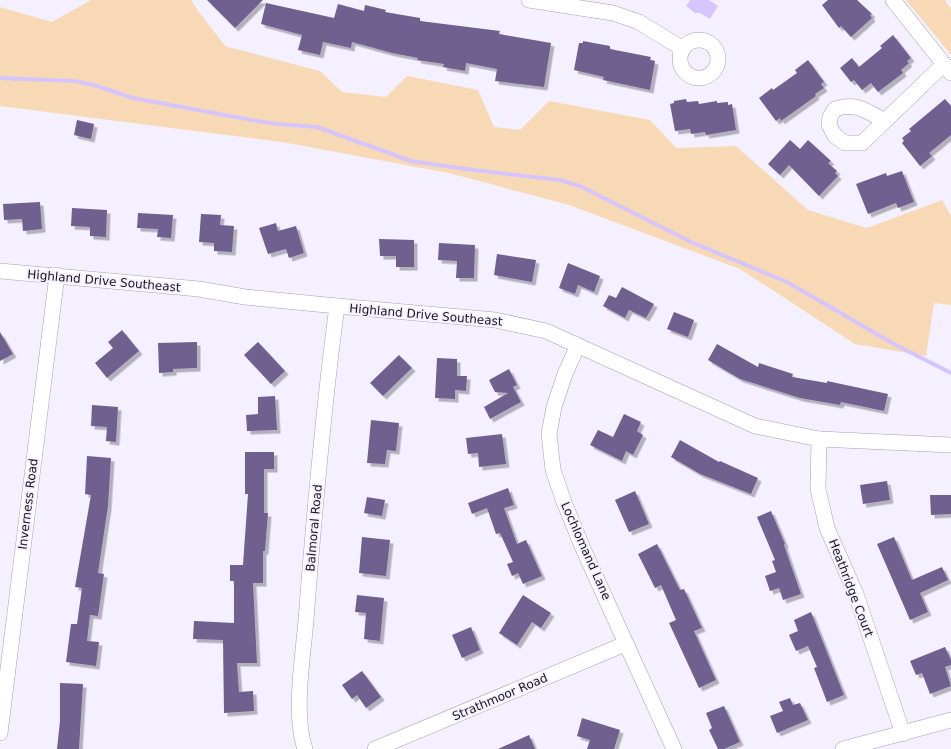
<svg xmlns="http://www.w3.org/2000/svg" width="951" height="749" font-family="'DejaVu Sans',sans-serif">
  <defs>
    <filter id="shadow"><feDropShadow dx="3.5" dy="3.5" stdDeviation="0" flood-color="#0004"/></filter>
  </defs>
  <rect width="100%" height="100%" fill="#f4f0ff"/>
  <g fill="#f7dab5">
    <path d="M91,0H192L193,4L225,46L320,71L342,92L386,97L407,76L478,90L494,127L520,130L549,101L650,120L676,148L736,146L808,210L867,228L942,200L951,216V305L934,303L926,356L855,344L740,269L569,205L449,173L282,142L0,106V7L52,22Z"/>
    <path d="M906,0H945L951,9V55Z"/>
  </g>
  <path fill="#d5c5fc" d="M690,0H709L718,6L710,19L700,13H695L686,6Z"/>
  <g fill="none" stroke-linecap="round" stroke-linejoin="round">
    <path stroke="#d5c5fc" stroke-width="4" d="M0,78L74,81L94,85L133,98L235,117L276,124L317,127L411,161L466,169L560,180L580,186L691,242L787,282L894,344L951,373"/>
  </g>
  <g fill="#6f6090" filter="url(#shadow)">
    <path d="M207,0H263L235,28Z"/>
    <path d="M828,0H857L872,14L870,15L872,18L851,37L841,26L839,28L822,5Z"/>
    <path d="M266,3L334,18L338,4L364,11L365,5L386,10L385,12L420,18V21L500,31L499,34L551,43L544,87L495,81L497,69L466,63L465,71L443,67L444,64L417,60L418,58L392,53L352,42L351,48L323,42L320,55L298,50L302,35L261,24Z"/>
    <path d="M893,35L911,58L907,61L909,63L901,70L903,73L878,92L871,83L862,90L854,80L851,82L840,68L852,58L859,67L882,48L880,46Z"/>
    <path d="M583,41L610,46V49L651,57L650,60L655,61L650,90L603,80L604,77L574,70L579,43H583Z"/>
    <path d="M808,60L824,82L821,84L824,88L815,94L816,96L781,121L780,118L776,121L759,98L772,88L773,90L797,73L795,70Z"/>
    <path d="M686,99L687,102L698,101L699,104L717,101V103L728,102V105L732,104L736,130L706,135L705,132L691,134L690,129L675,131L670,104L674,103V101Z"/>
    <path d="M945,99L951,106V135L929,153L932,156L920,166L902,143L904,141L902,138L911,131L909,129Z"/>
    <path d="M77,120L94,124L91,139L74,135Z"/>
    <path d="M790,140L800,149L808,140L831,161L828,163L837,171L835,173L838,176L819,196L789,165L780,175L768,164Z"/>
    <path d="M902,171L914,202L898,208L896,203L868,214L856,184L886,173L887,176Z"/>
    <path d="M40,202L42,229L23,231L22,219L4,220L3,204Z"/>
    <path d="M72,208L107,210L106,237L90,236V227L71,226Z"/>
    <path d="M138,213L173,215L171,238L157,237L158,229L137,228Z"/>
    <path d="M201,214L221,215L220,225L234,226L232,252L214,251V243L199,242Z"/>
    <path d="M276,223L278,231L296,226L304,253L289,258L286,249L268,254L259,228Z"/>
    <path d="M379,239L414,240V267H396V256H380Z"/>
    <path d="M439,243L475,245L474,278H456L457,261L438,260Z"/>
    <path d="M497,254L536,260L532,282L494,275Z"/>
    <path d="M568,263L600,276L594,292L578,285L575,294L559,288Z"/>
    <path d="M622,287L654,304L646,318L629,310L625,318L603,306L609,295L616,298Z"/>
    <path d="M674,312L694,320L688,337L667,329Z"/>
    <path d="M122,330L139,351L107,378L95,363L113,348L108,342Z"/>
    <path d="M0,332L13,354L0,361Z"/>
    <path d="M197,342V368L173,369V372L159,373L158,343Z"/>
    <path d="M258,342L285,371L271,384L244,355Z"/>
    <path d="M717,344L758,367L759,363L793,374L792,377L827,383V381L888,394L884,411L841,402L840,405L800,398L740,379L708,360Z"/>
    <path d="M399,355L412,368L383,396L370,383Z"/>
    <path d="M437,358L457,359V376H467L466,391L455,390V399L435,398Z"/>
    <path d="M509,369L517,385L513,387L521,402L490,419L484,407L508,393L495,392L489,380Z"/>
    <path d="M275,396L277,430L247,431L246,415L258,414V397Z"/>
    <path d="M92,405L118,407L116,442L106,441L107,427L91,426Z"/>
    <path d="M624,414L641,422L637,431L643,435L633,455L626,451L622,461L590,445L598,430L613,437Z"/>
    <path d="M371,420L399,423L396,451L387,450L385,464L367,463Z"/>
    <path d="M502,434L506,464L479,467L478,453L468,454L466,438Z"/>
    <path d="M680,440L719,462L720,461L758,478L751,494L700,474L671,457Z"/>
    <path d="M245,452H274V469H264V513H268L265,551H263V583H253L257,663H237L239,692L253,691L254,711L224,713L223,640L193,639L194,621L234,623V581H230V565H243L248,494H245Z"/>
    <path d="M87,456L111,458L108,506L98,573L104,574L98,616L90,615L87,641L99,642L96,666L66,662L71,624H77L82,588L75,587L91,495L85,494Z"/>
    <path d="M887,481L890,500L863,504L860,485Z"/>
    <path d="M508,488L514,505L504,508L517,544L526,540L542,576L523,584L518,573L512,576L507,564L513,562L500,533L496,534L487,508L472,514L468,503Z"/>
    <path d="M635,491L649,524L629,532L615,500Z"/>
    <path d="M930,495H951V514L931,515Z"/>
    <path d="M367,497L385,500L382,516L364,513Z"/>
    <path d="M771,511L785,544L784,545L801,594L783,600L779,588L770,591L765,576L776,572L772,561L775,560L757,517Z"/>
    <path d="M362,537L390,540L386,576L359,573Z"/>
    <path d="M894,537L912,580L942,567L948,580L920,593L928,612L910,620L877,544Z"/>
    <path d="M657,544L680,590L684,589L702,628L694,631L716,680L699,688L669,623L676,620L661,585L655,588L638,554Z"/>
    <path d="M357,595L384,598L380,641L364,639L366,613L355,612Z"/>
    <path d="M523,595L551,613L541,628L532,622L517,645L499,633Z"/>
    <path d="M811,612L844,695L827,702L814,668L817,667L808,646L796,651L789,635L798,631L794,620Z"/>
    <path d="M471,627L480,650L462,658L452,635Z"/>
    <path d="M945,647L951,660V665L945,667L951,686L930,694L922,673L916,675L910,661Z"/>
    <path d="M362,671L381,697L366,708L357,695L352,699L342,685Z"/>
    <path d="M60,683L83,684L79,749H57L60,721Z"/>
    <path d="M790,698L793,705L800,703L808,720L777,733L770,716L783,711L779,702Z"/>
    <path d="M724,706L740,742L724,749H718L709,730L712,728L706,713Z"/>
    <path d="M582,718L620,730L614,749H587L590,740L577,736Z"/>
    <path d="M529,735L535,749H498Z"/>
  </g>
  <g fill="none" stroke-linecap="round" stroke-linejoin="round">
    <g stroke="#a6a2b0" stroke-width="16">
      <g id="street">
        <path d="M529,0L613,13L639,22L683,49"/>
        <path d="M893,0L951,73"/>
        <circle cx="699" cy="59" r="19"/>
        <path d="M885,121C866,111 856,102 835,109L830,117L829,125L835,136L845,143H862L944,64"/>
        <path d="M0,271L199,289L245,297L337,306L495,320L546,331L755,426L819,439L951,445"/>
        <path d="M578,345L565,374L554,407L549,434L553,470L564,502L584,551L674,749"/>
        <path d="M819,439L818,489L827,528L856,594L903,734"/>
        <path d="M0,733L57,275"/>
        <path d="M305,749C293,714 303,657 306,620C314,515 323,411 337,306"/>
        <path d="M375,749L625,644"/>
        <path d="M843,749L951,720"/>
      </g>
    </g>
    <use href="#street" stroke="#fff" stroke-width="15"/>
  </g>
  <g text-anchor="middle" stroke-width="4" stroke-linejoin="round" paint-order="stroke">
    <g font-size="12" fill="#16151a" stroke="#f4f0ff">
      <text transform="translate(104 281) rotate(5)" y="4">Highland Drive Southeast</text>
      <text transform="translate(426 315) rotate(5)" y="4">Highland Drive Southeast</text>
      <text transform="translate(28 504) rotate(-83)" y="4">Inverness Road</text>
      <text transform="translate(314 528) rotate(-85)" y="4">Balmoral Road</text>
      <text transform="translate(586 551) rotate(66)" y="4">Lochlomand Lane</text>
      <text transform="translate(851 588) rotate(69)" y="4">Heathridge Court</text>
      <text transform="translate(500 697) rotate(-23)" y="4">Strathmoor Road</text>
    </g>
  </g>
</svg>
